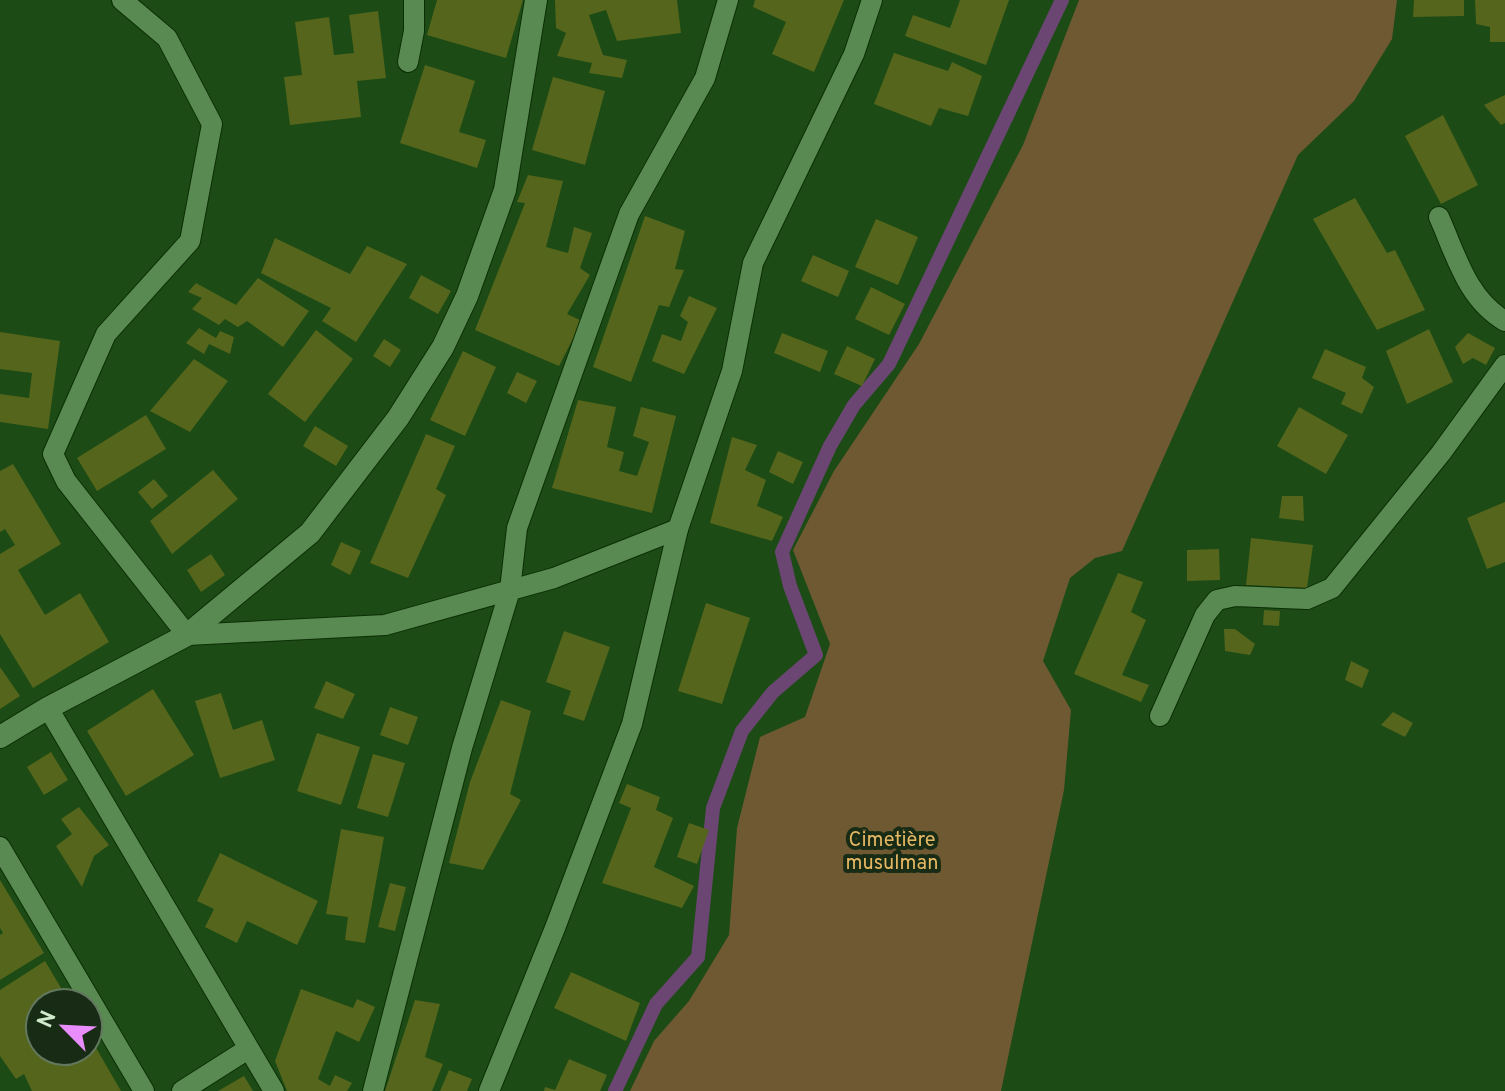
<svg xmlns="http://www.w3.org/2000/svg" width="1505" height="1091" font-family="Overpass,sans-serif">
  <rect width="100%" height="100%" fill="#1c4b15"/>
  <path fill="#6e5932" d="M1079,0H1397L1392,39L1354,101L1298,155L1122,551L1095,558L1070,578L1043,661L1071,710L1064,790L1001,1091H630L654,1041L689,1001L729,935L737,828L760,737L805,717L830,644L793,550L834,471L919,344L1023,145Z"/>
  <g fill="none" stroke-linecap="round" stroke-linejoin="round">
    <path stroke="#6c4673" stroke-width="14" d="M615,1091L656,1004L698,957L713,808L742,731L773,692L816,655L790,586L782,552L830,446L854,405L889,364L1062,0"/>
  </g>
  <g fill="#55651c">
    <path d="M437,0H523L506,58L427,35Z"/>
    <path d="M555,0H677L681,33L617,41L606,10L589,15L603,55L627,60L622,78L589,73L592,63L557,56L566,33L556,28Z"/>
    <path d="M755,0H844L814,72L772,54L786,22L753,7Z"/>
    <path d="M960,0H1009L986,65L905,36L913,15L950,28Z"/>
    <path d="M1414,0H1464V16L1413,17Z"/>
    <path d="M1475,0H1505V42H1490V27L1476,24Z"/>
    <path d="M378,11L386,78L357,81L361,117L290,125L284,77L302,75L295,22L329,17L334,55L354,53L349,15Z"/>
    <path d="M894,53L948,71L952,62L982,76L968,116L939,108L931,126L874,104Z"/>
    <path d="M425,65L475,81L459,132L486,140L477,168L400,143Z"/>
    <path d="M553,77L605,91L585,165L532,150Z"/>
    <path d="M1505,95V123L1501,125L1484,105Z"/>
    <path d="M1443,115L1478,185L1441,204L1405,136Z"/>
    <path d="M528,175L563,181L546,247L568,253L574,227L592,233L580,268L590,275L567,314L582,321L559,366L475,330L525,203L517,202Z"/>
    <path d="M1355,198L1387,253L1395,250L1425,310L1377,330L1313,219Z"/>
    <path d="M645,216L685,231L675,269L684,270L669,307L659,305L631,382L593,367Z"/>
    <path d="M876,219L918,237L898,285L855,267Z"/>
    <path d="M275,238L350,274L367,246L407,264L356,342L322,321L331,308L261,273Z"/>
    <path d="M813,255L849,271L838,297L801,281Z"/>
    <path d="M421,275L451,291L438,314L409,298Z"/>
    <path d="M258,278L309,311L283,347L247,321L238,327L225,319L219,325L192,309L202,298L188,292L196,283L236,305Z"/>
    <path d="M871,287L905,304L889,335L855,319Z"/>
    <path d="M689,296L717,308L684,374L652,361L662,334L681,341L688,322L680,316Z"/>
    <path d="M199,328L216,338L220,331L234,337L230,354L209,344L204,354L186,343Z"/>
    <path d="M1429,329L1453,382L1407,404L1386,351Z"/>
    <path d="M316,330L353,359L305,422L268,394Z"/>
    <path d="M0,332L60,341L48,429L0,422V394L29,398L32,373L0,369Z"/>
    <path d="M782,333L828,351L820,372L774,353Z"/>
    <path d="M1468,333L1495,348L1486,365L1473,358L1463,364L1455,347Z"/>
    <path d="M384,339L401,350L390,367L373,356Z"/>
    <path d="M847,346L875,359L862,386L834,374Z"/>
    <path d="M1325,349L1366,367L1362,378L1374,387L1362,414L1341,404L1346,393L1312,378Z"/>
    <path d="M463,351L496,367L465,436L430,420Z"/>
    <path d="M194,359L228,381L190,432L150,411Z"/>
    <path d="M517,372L537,381L526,403L507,393Z"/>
    <path d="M578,400L616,407L607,447L624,452L619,471L637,476L649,442L633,436L641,407L676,416L652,513L552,488Z"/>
    <path d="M1299,407L1348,435L1326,474L1277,446Z"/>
    <path d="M146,415L166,449L97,491L77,458Z"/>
    <path d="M315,426L348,446L336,466L303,446Z"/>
    <path d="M426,434L455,446L436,489L446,495L408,578L370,563Z"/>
    <path d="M732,437L757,445L745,470L766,480L757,506L783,517L772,541L710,523Z"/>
    <path d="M778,451L803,462L793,484L769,472Z"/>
    <path d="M13,464L61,544L18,570L45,615L80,593L109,642L33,688L0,634V554L15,545L5,529L0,532V471Z"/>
    <path d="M213,470L238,499L172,554L150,521Z"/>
    <path d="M154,479L168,496L152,509L138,492Z"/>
    <path d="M1282,496H1303L1304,521L1279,518Z"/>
    <path d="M1505,502V562L1487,569L1467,518Z"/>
    <path d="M1251,538L1313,545L1307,588L1246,585Z"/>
    <path d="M341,542L361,551L350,575L331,565Z"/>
    <path d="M1219,549L1220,580L1187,581V550Z"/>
    <path d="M211,554L225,575L201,592L187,570Z"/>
    <path d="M1118,573L1143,582L1131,612L1146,620L1122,675L1149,685L1141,702L1074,674Z"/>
    <path d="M706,603L750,618L722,704L678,691Z"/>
    <path d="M1264,610L1280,611L1279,626L1263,625Z"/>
    <path d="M1224,629H1235L1255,644L1250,655L1225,651Z"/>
    <path d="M564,631L610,647L584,721L563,714L571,691L546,682Z"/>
    <path d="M1351,661L1369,670L1362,688L1345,680Z"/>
    <path d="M0,667L20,696L0,709Z"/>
    <path d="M326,681L355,694L343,719L314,708Z"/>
    <path d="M153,689L194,755L126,796L87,731Z"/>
    <path d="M221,693L233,730L262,720L275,760L220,778L195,701Z"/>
    <path d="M501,700L531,711L510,794L521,800L483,870L449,863L470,782Z"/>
    <path d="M390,707L418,717L408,745L380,735Z"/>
    <path d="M1393,712L1413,723L1405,737L1381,725Z"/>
    <path d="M317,733L360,747L341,805L297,791Z"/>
    <path d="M51,752L68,780L44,795L27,767Z"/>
    <path d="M373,754L405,763L388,817L357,808Z"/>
    <path d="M627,784L660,797L656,810L673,818L654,867L694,886L682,908L602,883L631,808L619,803Z"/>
    <path d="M79,807L109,845L94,856L82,887L56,846L72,834L61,819Z"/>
    <path d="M689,823L709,830L697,864L677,857Z"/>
    <path d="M341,829L384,837L365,943L345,940L348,917L326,914Z"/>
    <path d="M220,853L318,901L297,945L247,921L237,943L205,927L214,909L197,901Z"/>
    <path d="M0,880L44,953L0,980V935L3,933L0,928Z"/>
    <path d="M390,883L406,887L395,931L378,927Z"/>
    <path d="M45,961L70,1003H40V1051H88V1034L121,1091H32L24,1074L16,1079L0,1056V990Z"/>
    <path d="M571,972L640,1003L626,1041L554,1008Z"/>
    <path d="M301,989L353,1008L357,999L375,1007L359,1042L336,1031L318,1079L330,1086L335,1075L352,1083L347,1091H287L275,1061Z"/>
    <path d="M415,1000L440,1004L425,1057L443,1064L432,1091H385Z"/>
    <path d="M569,1059L607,1075L600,1091H544L545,1087L555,1090Z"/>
    <path d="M449,1070L472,1079L467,1091H440Z"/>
    <path d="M244,1076L253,1091H218Z"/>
  </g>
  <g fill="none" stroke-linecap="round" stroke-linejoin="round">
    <g stroke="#0b2f05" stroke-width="22">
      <g id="service">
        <path d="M122,0L167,38L212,124L190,241L106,334L53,454L66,481L187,635L385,625L554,578L678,529"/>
        <path d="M408,62L414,31V0"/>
        <path d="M1439,217C1456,255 1467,299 1505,321"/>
        <path d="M48,708L274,1091"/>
        <path d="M1160,716L1205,615L1217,600L1235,596L1307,599L1332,588L1441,453L1505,365"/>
        <path d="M0,847L144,1091"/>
        <path d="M182,1091L248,1049"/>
        <path d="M373,1091L462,748L510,590L517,528L629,214L705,78L728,0"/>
        <path d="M489,1091L555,928L632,724L678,529L732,371L753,263L854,54L872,0"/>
      </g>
    </g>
    <g stroke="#0b2f05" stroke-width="24">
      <path id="minor" d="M0,737L48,708L187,635L310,533L398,418L443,347L467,296L505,190L536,0"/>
    </g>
    <use href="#service" stroke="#598a51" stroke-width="20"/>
    <use href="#minor" stroke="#598a51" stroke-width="22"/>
  </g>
  <g text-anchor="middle" stroke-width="8" stroke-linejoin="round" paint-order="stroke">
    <g font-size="20" fill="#e6b864" stroke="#182c15">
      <text x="892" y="846">Cimetière<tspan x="892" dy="23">musulman</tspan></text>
    </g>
  </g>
  <g transform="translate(64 1027) rotate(294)"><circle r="38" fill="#182c15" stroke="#62785e" stroke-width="2"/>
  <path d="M0-6L14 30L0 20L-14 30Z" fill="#ea8dfc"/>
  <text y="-12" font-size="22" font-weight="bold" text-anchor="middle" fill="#d0eacb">N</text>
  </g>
</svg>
